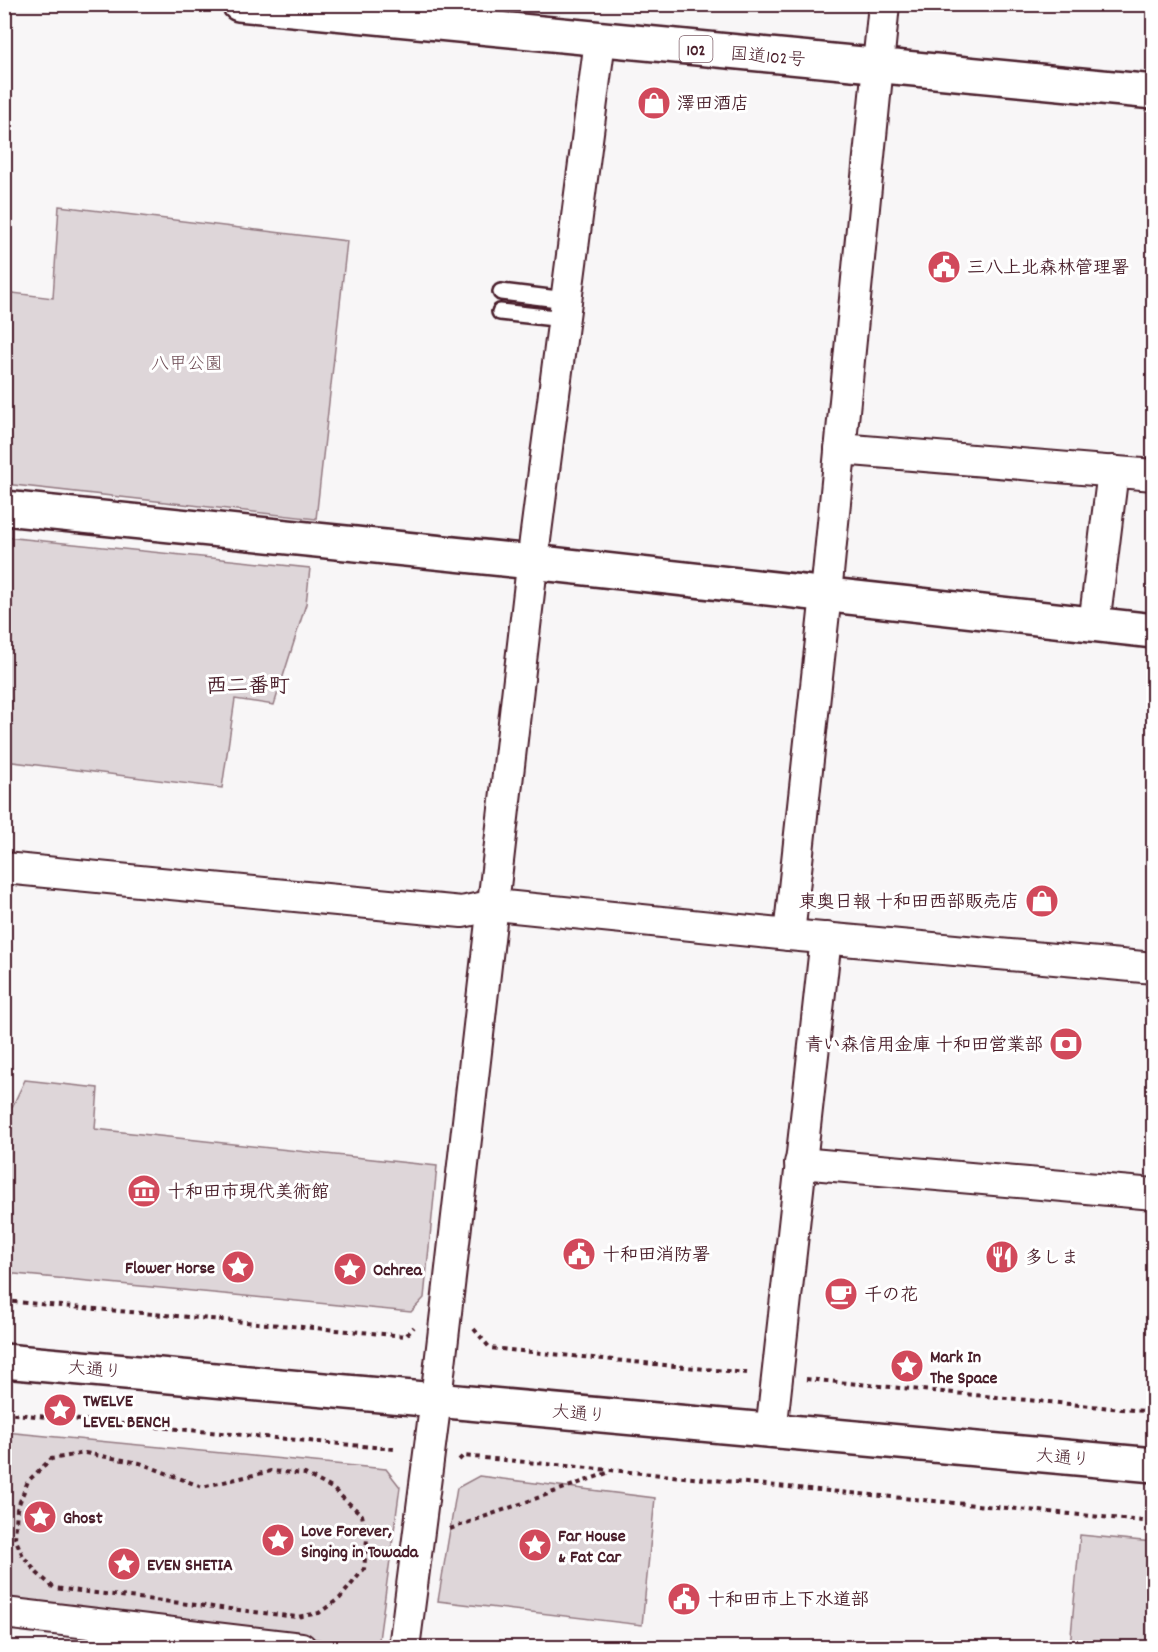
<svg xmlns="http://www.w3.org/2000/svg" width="1158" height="1652" font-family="Dekko,'Klee One',sans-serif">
  <rect width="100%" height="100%" fill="#f8f6f7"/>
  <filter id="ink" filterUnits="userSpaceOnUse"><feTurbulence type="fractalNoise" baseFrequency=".0167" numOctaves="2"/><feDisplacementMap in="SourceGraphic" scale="12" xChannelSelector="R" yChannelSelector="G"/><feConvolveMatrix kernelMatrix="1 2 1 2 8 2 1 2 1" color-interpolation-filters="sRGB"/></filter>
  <g filter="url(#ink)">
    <g fill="#ded6d9" stroke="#947a82" stroke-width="1.5">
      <path d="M59,206L347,241L316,519L5,484V292L53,298Z"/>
      <path d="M5,537L310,568L306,604L274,705L235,699L222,788L5,761Z"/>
      <path d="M25,1080L98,1088L95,1129L437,1166L424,1298L411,1312L5,1273V1122Z"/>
      <path d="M5,1432L386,1469L400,1487L378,1647L5,1599Z"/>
      <path d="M479,1476L655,1498L642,1625L438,1601L457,1488Z"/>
      <path d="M1080,1535L1153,1542V1647H1070Z"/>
    </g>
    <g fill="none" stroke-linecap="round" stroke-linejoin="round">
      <g stroke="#4a1f2b" stroke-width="20">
        <g id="lane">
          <path d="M501,292L566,300"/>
          <path d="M500,312L564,319"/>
        </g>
      </g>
      <g stroke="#4a1f2b" stroke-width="34">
        <g id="street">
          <path d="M840,449L1154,475"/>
          <path d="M1094,625L1113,471"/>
          <path d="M4,868L462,912L495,905L789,935L1154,968"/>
          <path d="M789,935L826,594L884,4"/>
          <path d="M800,1163L1154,1194"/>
          <path d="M771,1432L826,938"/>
          <path d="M4,1613L301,1648"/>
          <path d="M404,1648L436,1399L535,540L600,40"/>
        </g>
      </g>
      <g stroke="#4a1f2b" stroke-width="38">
        <g id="secondary">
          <path d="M4,508L532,562L1154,631"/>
          <path d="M4,1361L1154,1465"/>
        </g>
      </g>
      <g stroke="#4a1f2b" stroke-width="38">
        <path id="highway" d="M239,4L1154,92"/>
      </g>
      <g stroke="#4a1f2b" stroke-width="4" stroke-dasharray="4.5 4.5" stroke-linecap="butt">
        <path d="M4,1301L406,1336L414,1327"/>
        <path d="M474,1329L490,1348L747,1373"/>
        <path d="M806,1379L1154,1412"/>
        <path d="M4,1413L395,1449"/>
        <path d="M85,1453L140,1463L202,1487L271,1471L305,1474L332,1488L362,1515L367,1539L364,1569L340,1598L319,1613L297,1617L54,1588L37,1573L23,1556L15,1538L17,1509L28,1481L51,1459Z"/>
        <path d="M459,1460L463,1456L1154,1522"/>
        <path d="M450,1529L610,1472"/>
      </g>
      <use href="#lane" stroke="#fff" stroke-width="15"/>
      <use href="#street" stroke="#fff" stroke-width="30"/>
      <use href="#secondary" stroke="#fff" stroke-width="33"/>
      <use href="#highway" stroke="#fff" stroke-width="33"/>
    </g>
  </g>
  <defs>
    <g id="shop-disc" transform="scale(1.725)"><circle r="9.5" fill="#d1495b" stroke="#fff"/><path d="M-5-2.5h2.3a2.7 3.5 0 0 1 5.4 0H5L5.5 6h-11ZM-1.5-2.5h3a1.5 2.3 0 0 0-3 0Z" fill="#fff"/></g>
    <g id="civic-disc" transform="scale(1.725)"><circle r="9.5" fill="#d1495b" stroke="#fff"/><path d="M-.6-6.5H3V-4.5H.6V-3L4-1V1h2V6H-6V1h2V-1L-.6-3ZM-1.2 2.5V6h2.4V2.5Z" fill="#fff"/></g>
    <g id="bank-disc" transform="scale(1.725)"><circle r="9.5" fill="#d1495b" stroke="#fff"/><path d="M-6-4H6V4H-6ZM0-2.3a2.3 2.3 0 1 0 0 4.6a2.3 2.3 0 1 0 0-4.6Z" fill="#fff"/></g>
    <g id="museum-disc" transform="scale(1.725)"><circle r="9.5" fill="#d1495b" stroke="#fff"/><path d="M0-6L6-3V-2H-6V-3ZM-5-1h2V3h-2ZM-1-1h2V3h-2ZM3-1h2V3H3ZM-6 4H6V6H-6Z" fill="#fff"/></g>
    <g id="restaurant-disc" transform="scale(1.725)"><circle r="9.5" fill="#d1495b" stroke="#fff"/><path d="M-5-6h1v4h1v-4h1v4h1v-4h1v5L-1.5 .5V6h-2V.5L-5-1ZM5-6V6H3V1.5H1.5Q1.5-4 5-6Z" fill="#fff"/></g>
    <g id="sight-disc" transform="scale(1.725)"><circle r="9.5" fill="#d1495b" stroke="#fff"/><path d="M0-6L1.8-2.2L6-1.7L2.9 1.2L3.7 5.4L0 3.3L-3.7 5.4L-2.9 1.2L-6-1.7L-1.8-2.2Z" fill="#fff"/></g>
    <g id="cafe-disc" transform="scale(1.725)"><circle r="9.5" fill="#d1495b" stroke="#fff"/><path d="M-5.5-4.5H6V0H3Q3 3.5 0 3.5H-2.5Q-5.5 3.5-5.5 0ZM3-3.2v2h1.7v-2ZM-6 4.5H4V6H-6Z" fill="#fff"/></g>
  </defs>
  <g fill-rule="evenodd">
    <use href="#shop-disc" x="654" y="103"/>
    <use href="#civic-disc" x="944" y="267"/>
    <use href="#shop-disc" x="1042" y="901"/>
    <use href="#bank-disc" x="1066" y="1044"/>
    <use href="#museum-disc" x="144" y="1191"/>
    <use href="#civic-disc" x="579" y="1254"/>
    <use href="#restaurant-disc" x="1002" y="1257"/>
    <use href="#sight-disc" x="238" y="1267"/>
    <use href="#sight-disc" x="350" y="1269"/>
    <use href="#cafe-disc" x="841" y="1294"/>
    <use href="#sight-disc" x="907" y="1366"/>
    <use href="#sight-disc" x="60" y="1410"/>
    <use href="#sight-disc" x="40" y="1517"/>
    <use href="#sight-disc" x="278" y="1540"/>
    <use href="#sight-disc" x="535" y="1545"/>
    <use href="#sight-disc" x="124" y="1564"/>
    <use href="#civic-disc" x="684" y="1599"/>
  </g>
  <g text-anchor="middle" stroke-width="6" stroke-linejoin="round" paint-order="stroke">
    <rect fill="#fff" stroke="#80626b" stroke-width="1.5" x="679.5" y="36" width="33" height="26" rx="4.5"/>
    <g font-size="16" font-weight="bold" fill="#4a1f2b">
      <text x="696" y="55">102</text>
    </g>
    <g font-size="18" fill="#4a1f2b" stroke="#fff">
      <text transform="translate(768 56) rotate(5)" y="6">国道102号</text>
      <text transform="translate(95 1369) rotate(5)" y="6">大通り</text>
      <text transform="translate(579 1413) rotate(5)" y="6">大通り</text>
      <text transform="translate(1063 1457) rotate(5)" y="6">大通り</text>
    </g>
    <g font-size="18" font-weight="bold" fill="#4a1f2b" stroke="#fff" text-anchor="start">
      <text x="677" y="109">澤田酒店</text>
      <text x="967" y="273">三八上北森林管理署</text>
      <text x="1019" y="907" text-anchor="end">東奥日報 十和田西部販売店</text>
      <text x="1043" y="1050" text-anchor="end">青い森信用金庫 十和田営業部</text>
      <text x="167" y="1197">十和田市現代美術館</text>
      <text x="602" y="1260">十和田消防署</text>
      <text x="1025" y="1263">多しま</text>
      <text x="215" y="1273" text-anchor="end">Flower Horse</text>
      <text x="373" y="1275">Ochrea</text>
      <text x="864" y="1300">千の花</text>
      <text x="930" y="1362">Mark In<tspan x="930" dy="21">The Space</tspan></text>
      <text x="83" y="1406">TWELVE<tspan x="83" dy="21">LEVEL BENCH</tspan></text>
      <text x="63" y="1523">Ghost</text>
      <text x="301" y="1536">Love Forever,<tspan x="301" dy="21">Singing in Towada</tspan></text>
      <text x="558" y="1541">Far House<tspan x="558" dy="21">&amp; Fat Car</tspan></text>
      <text x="147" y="1570">EVEN SHETIA</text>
      <text x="707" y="1605">十和田市上下水道部</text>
    </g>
    <g font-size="18" fill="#6f4d56" stroke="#fff">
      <text x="187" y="369">八甲公園</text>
    </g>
    <g font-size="21" font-weight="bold" fill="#4a1f2b" stroke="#fff">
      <text x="248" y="692">西二番町</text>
    </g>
  </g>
  <rect width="1158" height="1652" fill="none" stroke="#fff" stroke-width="24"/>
  <rect x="12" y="12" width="1134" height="1628" fill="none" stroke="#4a1f2b" stroke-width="2" filter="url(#ink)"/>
</svg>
